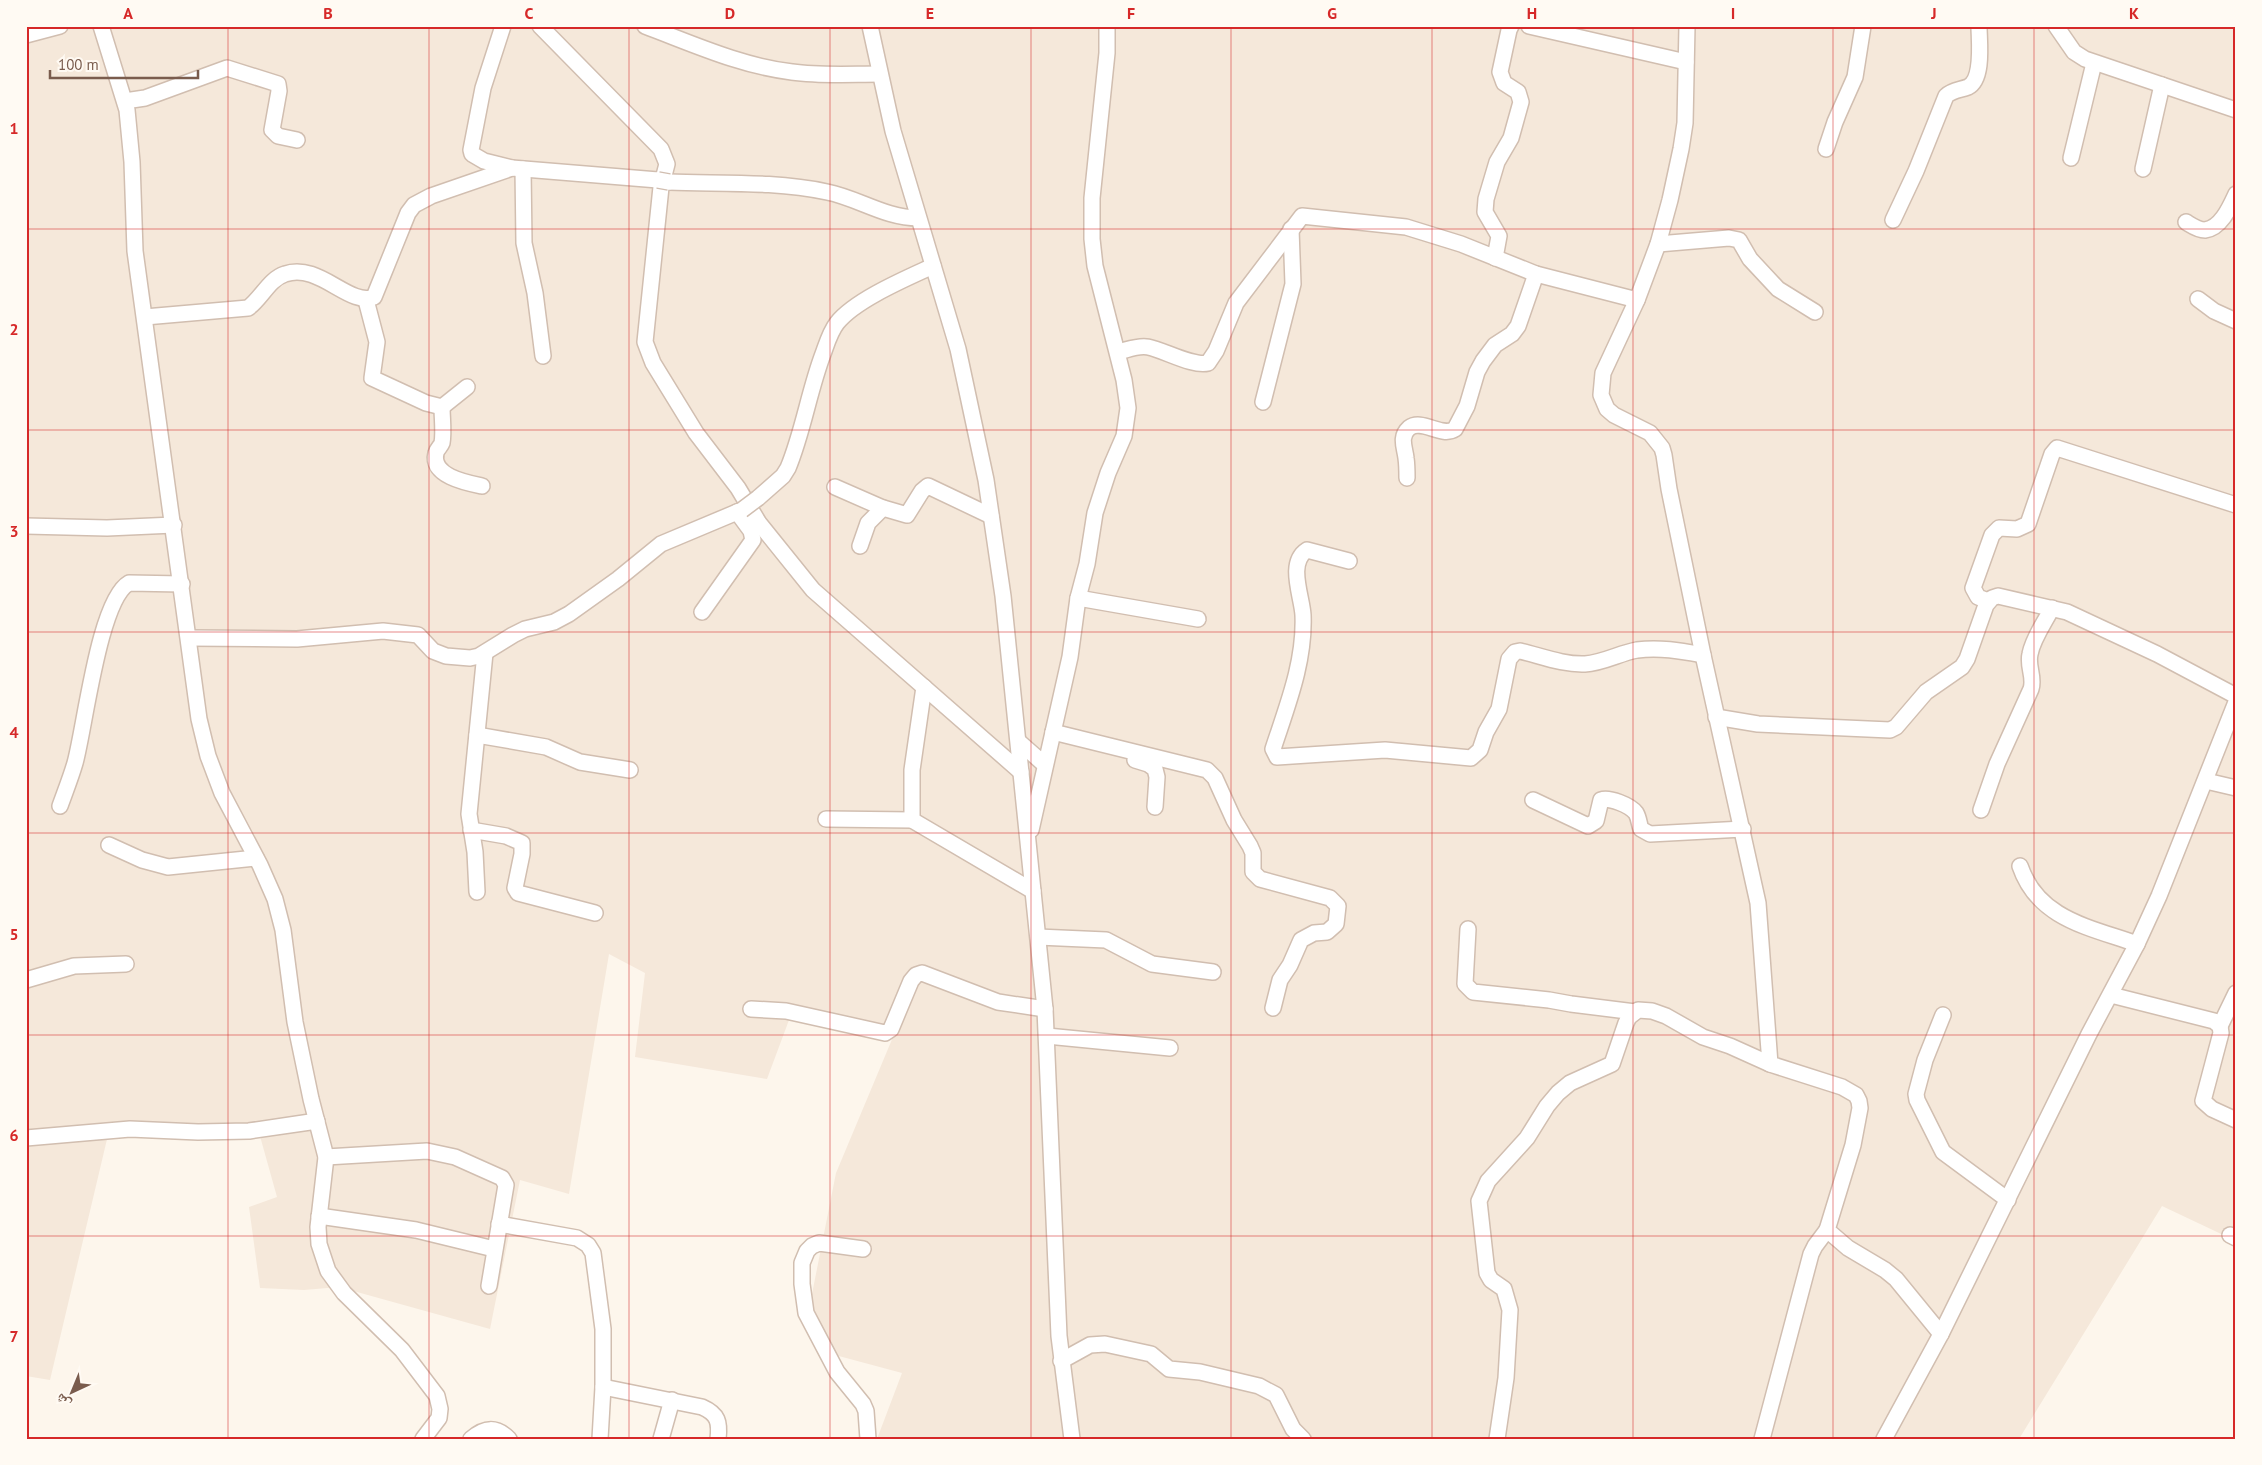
<svg xmlns="http://www.w3.org/2000/svg" width="2262" height="1465" font-family="'PT Sans','Noto Naskh Arabic',sans-serif">
  <rect width="100%" height="100%" fill="#fdf6ec"/>
  <path fill="#f5e8da" d="M26,26H2236V1241L2162,1206L2019,1439H877L902,1373L835,1355L810,1304L836,1173L893,1037L792,1012L767,1079L635,1057L645,973L609,954L569,1194L520,1180L490,1329L339,1287L304,1290L260,1288L249,1207L277,1197L258,1129L108,1135L50,1380L26,1376Z"/>
  <g fill="none" stroke-linecap="round" stroke-linejoin="round">
    <g stroke="#d1beb0" stroke-width="18">
      <g id="minor">
        <path d="M101,26L127,110L132,162L135,251L199,719L208,756L222,793L260,865L275,899L283,930L295,1022L311,1099L326,1157L318,1227L319,1244L328,1271L344,1293L402,1350L437,1396L440,1409L439,1418L423,1439"/>
        <path d="M503,26L483,88L471,150L472,154L484,161L512,168"/>
        <path d="M540,26L661,149L667,164L661,187L645,342L653,363L696,433L738,488L759,523L813,590L1021,772"/>
        <path d="M645,26C693,44 741,66 792,72C820,76 851,74 880,74"/>
        <path d="M870,26L893,131L958,349L986,480L1003,596L1045,1009L1059,1336L1072,1439"/>
        <path d="M1529,26L1686,62"/>
        <path d="M1687,26L1685,123L1681,149L1670,200L1658,244L1637,300L1603,373L1601,395L1607,409L1614,415L1650,433L1662,448L1664,455L1669,489L1703,655L1758,903L1770,1064L1842,1087L1856,1095L1859,1101L1860,1108L1853,1145L1827,1230L1848,1248L1885,1270L1896,1279L1941,1334"/>
        <path d="M2056,26L2074,52L2085,59L2236,110"/>
        <path d="M26,35L60,26"/>
        <path d="M125,101L145,98L227,68L278,84L279,91L272,130L278,136L297,140"/>
        <path d="M1826,149L1835,122L1855,77L1863,26"/>
        <path d="M2071,158L2094,63"/>
        <path d="M523,169L524,243L535,293L543,356"/>
        <path d="M2143,169L2162,85"/>
        <path d="M669,182C721,184 775,181 827,192C858,198 885,218 918,218"/>
        <path d="M1893,220L1916,171L1946,96C1952,90 1960,90 1968,87C1984,79 1979,41 1979,26"/>
        <path d="M2186,222C2191,225 2198,230 2205,230C2221,228 2230,207 2236,194"/>
        <path d="M1658,244L1729,238L1739,240L1750,259L1778,289L1815,312"/>
        <path d="M1495,258L1499,236L1485,212L1486,199L1497,162L1511,138L1521,102L1518,92L1504,83L1500,72L1509,30L1511,26"/>
        <path d="M2198,299L2214,311L2236,321"/>
        <path d="M366,300L377,342L372,378L426,403L442,407L467,387"/>
        <path d="M145,317L248,308C261,299 269,279 285,274C319,262 349,307 374,297L408,213L414,205L431,196L512,168L658,180"/>
        <path d="M1118,352C1127,350 1138,345 1148,347C1164,350 1193,367 1208,363L1216,351L1236,303L1302,216L1406,227L1461,244L1536,274L1637,300"/>
        <path d="M1263,402L1293,284L1291,229"/>
        <path d="M442,407C442,418 444,432 442,443C441,446 437,449 436,453C430,476 467,483 482,486"/>
        <path d="M1407,478C1407,472 1407,465 1406,458C1405,448 1399,437 1409,428C1422,418 1441,438 1455,429L1467,406L1477,372L1483,361L1495,345L1512,334L1518,326L1536,274"/>
        <path d="M835,487L883,508L907,515L922,491L928,486L991,516"/>
        <path d="M758,498L783,476L788,468C803,432 809,391 823,354C827,343 830,332 837,323C855,300 907,278 933,266"/>
        <path d="M26,526L107,528L174,525"/>
        <path d="M860,546L868,523L883,508"/>
        <path d="M1349,561L1307,550C1287,563 1302,596 1303,615C1305,662 1287,706 1273,749L1277,757L1385,750L1471,758L1480,750L1486,732L1499,709L1509,659L1515,652L1520,651C1541,656 1564,665 1585,664C1603,663 1620,653 1637,650C1660,647 1681,651 1703,655"/>
        <path d="M1078,598L1198,619"/>
        <path d="M1988,601L1978,597L1973,588L1992,535L1999,528L2017,529L2028,524L2052,454L2057,448L2236,505"/>
        <path d="M702,612L753,540L751,531L737,512"/>
        <path d="M189,638L297,639L383,631L418,635L433,651L446,656L470,658L479,656L513,635L525,629L554,622L569,614L618,579L661,544L742,510"/>
        <path d="M924,687L912,770V820L1033,891"/>
        <path d="M1716,717L1758,724L1890,730L1896,727L1926,692L1962,667L1967,659L1986,605L1992,598L1998,596L2067,612L2157,654L2236,696"/>
        <path d="M1053,732L1207,770L1215,778L1234,820L1250,846L1253,853V872L1260,879L1330,898L1338,906L1336,924L1327,932L1314,933L1301,940L1290,965L1280,980L1273,1008"/>
        <path d="M477,735L546,747L580,762L630,770"/>
        <path d="M1019,742L1044,764"/>
        <path d="M1135,760L1148,764L1155,769L1157,777L1155,807"/>
        <path d="M2206,781L2236,788"/>
        <path d="M1533,800L1588,826L1596,821L1601,800C1609,797 1630,805 1636,813C1639,818 1639,824 1641,829L1650,834L1743,829"/>
        <path d="M60,806C65,792 71,777 75,763C85,727 99,600 129,583L182,584"/>
        <path d="M1981,810L1997,764L2031,689C2035,677 2027,667 2030,654C2033,638 2045,622 2052,608"/>
        <path d="M826,819L912,820"/>
        <path d="M471,830L506,836L522,843V854L515,888L518,893L595,913"/>
        <path d="M1031,830L1070,657L1078,598L1087,564L1095,513L1108,473L1124,436L1128,408L1124,380L1095,266L1092,239V198L1107,53V26"/>
        <path d="M109,845L142,860L168,867L256,858"/>
        <path d="M2020,866C2038,919 2089,927 2137,944"/>
        <path d="M477,892L475,852L469,814L485,653"/>
        <path d="M1468,929L1465,984L1473,992L1549,1000L1571,1004L1635,1012"/>
        <path d="M1038,937L1106,940L1152,964L1213,972"/>
        <path d="M26,980L74,966L126,964"/>
        <path d="M2111,995L2214,1021L2220,1026L2221,1033L2203,1101L2212,1109L2236,1120"/>
        <path d="M751,1009L786,1011L885,1033L891,1029L911,981L916,975L922,973L998,1002L1045,1009"/>
        <path d="M1943,1015L1925,1060L1916,1094L1917,1100L1943,1152L2008,1200"/>
        <path d="M2220,1026L2236,993"/>
        <path d="M1047,1036L1170,1048"/>
        <path d="M26,1138L130,1129L198,1132L249,1131L317,1121"/>
        <path d="M326,1157L427,1151L455,1157L502,1178L506,1185L489,1286"/>
        <path d="M319,1216L416,1230L494,1249"/>
        <path d="M499,1224L577,1238L588,1245L593,1253L603,1329V1387L600,1439"/>
        <path d="M2230,1235L2236,1238"/>
        <path d="M863,1249L819,1243L812,1246L807,1251L802,1263V1284L806,1313L837,1372L863,1404L866,1411L868,1439"/>
        <path d="M1061,1361L1090,1345L1105,1344L1151,1354L1169,1369L1200,1372L1259,1386L1276,1395L1293,1429L1303,1439"/>
        <path d="M603,1387L702,1407C718,1414 720,1422 718,1439"/>
        <path d="M471,1439C485,1427 496,1426 509,1439"/>
        <path d="M661,1439L672,1400"/>
        <path d="M1497,1439L1506,1378L1510,1310L1504,1289L1491,1280L1487,1273L1479,1201L1488,1181L1527,1138L1547,1106L1558,1093L1570,1083L1612,1064L1626,1023L1629,1017L1638,1010L1652,1011L1666,1016L1703,1037L1730,1046L1770,1064"/>
        <path d="M1762,1439L1811,1254L1815,1246L1827,1230"/>
        <path d="M1884,1439L1941,1334L2089,1034L2137,944L2159,896L2236,702"/>
      </g>
    </g>
    <use href="#minor" stroke="#fff" stroke-width="15"/>
    <g stroke="#d1beb0" stroke-width="18" stroke-linecap="butt">
      <g id="minor-bridge">
        <path d="M658,180L669,182"/>
        <path d="M742,510L758,498"/>
      </g>
    </g>
    <use href="#minor-bridge" stroke="#fff" stroke-width="15"/>
  </g>
  <path fill="none" stroke="#d62828" stroke-width="1" stroke-opacity="0.55" d="M228,26V1439M429,26V1439M629,26V1439M830,26V1439M1031,26V1439M1231,26V1439M1432,26V1439M1633,26V1439M1833,26V1439M2034,26V1439M26,229H2236M26,430H2236M26,632H2236M26,833H2236M26,1035H2236M26,1236H2236"/>
  <rect width="2262" height="1465" fill="none" stroke="#fffaf3" stroke-width="55"/>
  <g transform="translate(72 1392) rotate(224)" stroke="#fffaf3" stroke-width="4" paint-order="stroke">
  <path d="M0-4L9 19L0 12L-9 19Z" fill="#7a5c4d"/>
  <text y="-8" font-size="14" font-weight="bold" text-anchor="middle" fill="#7a5c4d">ش</text>
  </g>
  <path d="M50 70v8h148v-8" fill="none" stroke="#7a5c4d" stroke-width="2.5"/>
  <text x="58" y="70" font-size="15" fill="#7a5c4d" stroke="#fffaf3" stroke-width="4" paint-order="stroke">100 m</text>
  <rect x="28" y="28" width="2206" height="1410" fill="none" stroke="#d62828" stroke-width="2"/>
  <g font-size="16" text-anchor="middle" font-weight="bold" fill="#d62828">
    <text x="128" y="19">A</text>
    <text x="328" y="19">B</text>
    <text x="529" y="19">C</text>
    <text x="730" y="19">D</text>
    <text x="930" y="19">E</text>
    <text x="1131" y="19">F</text>
    <text x="1332" y="19">G</text>
    <text x="1532" y="19">H</text>
    <text x="1733" y="19">I</text>
    <text x="1934" y="19">J</text>
    <text x="2134" y="19">K</text>
    <text x="14" y="134">1</text>
    <text x="14" y="335">2</text>
    <text x="14" y="537">3</text>
    <text x="14" y="738">4</text>
    <text x="14" y="940">5</text>
    <text x="14" y="1141">6</text>
    <text x="14" y="1342">7</text>
  </g>
</svg>
